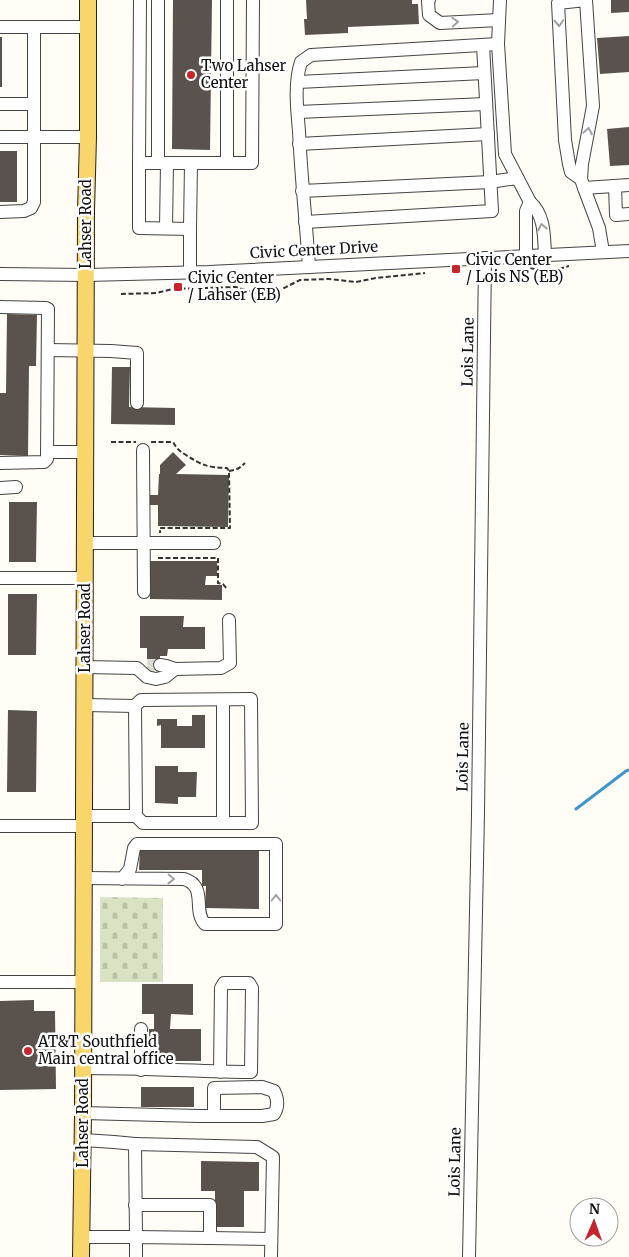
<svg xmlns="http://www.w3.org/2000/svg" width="629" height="1257" font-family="Merriweather,serif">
  <defs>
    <pattern id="cemetery-stones" width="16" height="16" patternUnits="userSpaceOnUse" patternTransform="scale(1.25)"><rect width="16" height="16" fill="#d9e3c4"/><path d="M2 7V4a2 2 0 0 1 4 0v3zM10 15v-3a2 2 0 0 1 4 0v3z" fill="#b9c2a7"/></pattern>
  </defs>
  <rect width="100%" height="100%" fill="#fffdf5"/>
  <path fill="url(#cemetery-stones)" d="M100,897L163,898V982H100Z"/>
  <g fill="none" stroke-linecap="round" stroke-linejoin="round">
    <path stroke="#3f96cf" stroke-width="3" d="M576,809L626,771L629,770"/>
  </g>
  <g fill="#5a524d">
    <path d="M173,0H212L210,150L172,149Z"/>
    <path d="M306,0H412V4H418L419,24L348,27V33L305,35L304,19H307Z"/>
    <path d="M611,0H629V12L611,13Z"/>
    <path d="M629,36V72L600,74L597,38Z"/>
    <rect x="0" y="37" width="2" height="50"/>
    <path d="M629,127V165L610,166L607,129Z"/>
    <rect x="0" y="151" width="17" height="51"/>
    <path d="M7,314L37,315L36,366H29L28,456L0,455V393H6Z"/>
    <path d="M112,367H130L129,407L175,408V425L111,424Z"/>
    <path d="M173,452L186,465L176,474L229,475L228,527L158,526V505H148V495H158L159,474H160V465Z"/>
    <path d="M9,502H37L36,562H9Z"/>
    <path d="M150,561H217V576H206L205,585H222V600L150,599Z"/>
    <path d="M8,594H37L36,655H8Z"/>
    <path d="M140,616H184L183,627H205V649H168L167,656H160V667H147V648H140Z"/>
    <path d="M8,710L37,711L36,792H7Z"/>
    <path d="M192,715H205V748H161V725L157,726V719H177V726H192Z"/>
    <path d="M155,766H178V772H197L196,797H178V804L155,803Z"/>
    <path d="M140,846L259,847V909L205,908L206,886H202V870H139Z"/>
    <path d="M142,984H193V1015L171,1014L170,1029H201V1061H149V1029H154V1014H142Z"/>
    <path d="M34,1000V1011H55L56,1089L0,1090V1001Z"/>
    <rect x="141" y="1087" width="53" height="20"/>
    <path d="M201,1161L259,1162V1191H244V1227H215V1191H201Z"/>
  </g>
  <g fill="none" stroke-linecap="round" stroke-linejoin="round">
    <path stroke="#dbdad3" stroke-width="12" stroke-dasharray="12 6" stroke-linecap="butt" d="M147,665H160"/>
    <g stroke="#444" stroke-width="14">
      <g id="minor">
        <path d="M140,0L139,163H252L253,0"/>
        <path d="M429,0L428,1L429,15L440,23L499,20"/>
        <path d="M500,0L498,44L505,154L530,202C545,215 544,237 545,255"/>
        <path d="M0,27H34V202L31,208L24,211L0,212"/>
        <path d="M34,27H88"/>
        <path d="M298,82L484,73"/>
        <path d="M0,104H34"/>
        <path d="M298,112L486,104"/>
        <path d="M0,137H88"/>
        <path d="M299,144L488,134"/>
        <path d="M139,163V228L190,229L191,163"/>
        <path d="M158,163V0"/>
        <path d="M227,163V0"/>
        <path d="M581,179L571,172L569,164L565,140L558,3L586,0L593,106L582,164L581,179L584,188"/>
        <path d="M615,186L616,215L629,214"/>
        <path d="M302,191L490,182L517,178"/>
        <path d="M305,222L492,211L483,45"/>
        <path d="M166,228L167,163"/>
        <path d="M603,252L599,228L584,188L629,185"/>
        <path d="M526,256V211L530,202"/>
        <path d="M309,267C306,221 301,176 299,131C297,109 294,83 301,62L311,55L498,44"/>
        <path d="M190,273V229"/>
        <path d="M0,274L86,275L209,272L629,251"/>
        <path d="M0,307L46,308L48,309L47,459L44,462L0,463"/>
        <path d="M48,350L111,351L137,353V403"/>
        <path d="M143,450L144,592"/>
        <path d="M47,452H85"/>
        <path d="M0,488L16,487"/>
        <path d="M85,543H214"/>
        <path d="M0,578H85"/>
        <path d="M160,665L166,666L175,669"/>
        <path d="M85,667L137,668L147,677L156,679L165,677L175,669L221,668L230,663L229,620"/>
        <path d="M85,705L135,706L141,700L251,699L252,823H223"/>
        <path d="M135,706L136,816L143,823H223V700"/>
        <path d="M84,816H136"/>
        <path d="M0,826H84"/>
        <path d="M83,878L184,879C208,886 192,911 205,924H276V844H137L134,848L130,869L122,879"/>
        <path d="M0,982H83"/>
        <path d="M83,1068C139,1068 195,1071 251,1072L252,988L249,983H224L221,988L220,1072"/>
        <path d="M141,1070V1029"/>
        <path d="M83,1113L199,1116H262L274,1114C279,1106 278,1099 274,1091L262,1087L214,1088V1116"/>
        <path d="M83,1140L114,1142L135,1144"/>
        <path d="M135,1205H210V1238L136,1237V1257"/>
        <path d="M81,1237H136L135,1144L257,1147L273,1157L271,1257"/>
        <path d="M210,1238L271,1239"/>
        <path d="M469,1257L478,813L485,258"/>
      </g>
    </g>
    <g stroke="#222" stroke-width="18">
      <path id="major" d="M81,1257L83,1113L86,211L88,137V0"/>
    </g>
    <g stroke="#333" stroke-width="2" stroke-dasharray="5 2.5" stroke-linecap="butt">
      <path d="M530,268L548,272L569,266"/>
      <path d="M121,294L156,293L173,289L236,287L258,294H267L276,292L300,280L329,279L356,282L376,278L425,273"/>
      <path d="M111,442H136"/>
      <path d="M151,442H173C177,449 179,451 186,455C203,466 207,467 227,468L229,471L230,528H160V533"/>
      <path d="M229,471C237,470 240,468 245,463"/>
      <path d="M158,558H218V583L223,584L227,589"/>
    </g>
    <use href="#minor" stroke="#fff" stroke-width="12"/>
    <use href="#major" stroke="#f9d66b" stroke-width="16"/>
  </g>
  <defs><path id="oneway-chevron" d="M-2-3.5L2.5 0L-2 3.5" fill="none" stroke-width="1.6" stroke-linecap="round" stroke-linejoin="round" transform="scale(1.25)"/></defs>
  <g stroke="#a0a0a0">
    <use href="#oneway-chevron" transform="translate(455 22) rotate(-3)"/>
    <use href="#oneway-chevron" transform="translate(559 23) rotate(87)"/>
    <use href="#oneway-chevron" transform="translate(588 131) rotate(-80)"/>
    <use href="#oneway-chevron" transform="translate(542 227) rotate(-101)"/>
    <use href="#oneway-chevron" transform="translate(171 879) rotate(1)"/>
    <use href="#oneway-chevron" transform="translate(276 898) rotate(-90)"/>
  </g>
  <g fill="#c4262e" stroke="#fff" stroke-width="2">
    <circle cx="191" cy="75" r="5"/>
    <rect x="451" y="264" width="10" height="10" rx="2.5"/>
    <rect x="173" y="282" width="10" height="10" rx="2.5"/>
    <circle cx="28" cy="1051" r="5"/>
  </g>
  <g text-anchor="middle" stroke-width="5" stroke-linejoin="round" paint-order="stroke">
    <g font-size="15" fill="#111" stroke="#fff" text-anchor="start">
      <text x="201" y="71">Two Lahser<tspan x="201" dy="17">Center</tspan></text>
      <text x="466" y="265">Civic Center<tspan x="466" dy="17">/ Lois NS (EB)</tspan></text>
      <text x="188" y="283">Civic Center<tspan x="188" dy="17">/ Lahser (EB)</tspan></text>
      <text x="38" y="1047">AT&amp;T Southfield<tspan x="38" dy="17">Main central office</tspan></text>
    </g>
    <g font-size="15" fill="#111" stroke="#fff">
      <text transform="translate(86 224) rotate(-90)" y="5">Lahser Road</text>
      <text transform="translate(314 250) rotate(-3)" y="5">Civic Center Drive</text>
      <text transform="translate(468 352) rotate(-89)" y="5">Lois Lane</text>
      <text transform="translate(85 628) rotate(-90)" y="5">Lahser Road</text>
      <text transform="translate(463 757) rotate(-89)" y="5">Lois Lane</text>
      <text transform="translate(83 1123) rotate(-90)" y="5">Lahser Road</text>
      <text transform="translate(455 1162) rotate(-89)" y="5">Lois Lane</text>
    </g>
  </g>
  <g transform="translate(594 1222) rotate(2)"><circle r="24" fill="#ffffff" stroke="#a0a0a0"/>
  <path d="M0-4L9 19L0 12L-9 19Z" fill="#c4262e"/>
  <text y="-8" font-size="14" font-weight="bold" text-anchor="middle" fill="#111111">N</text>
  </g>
</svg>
